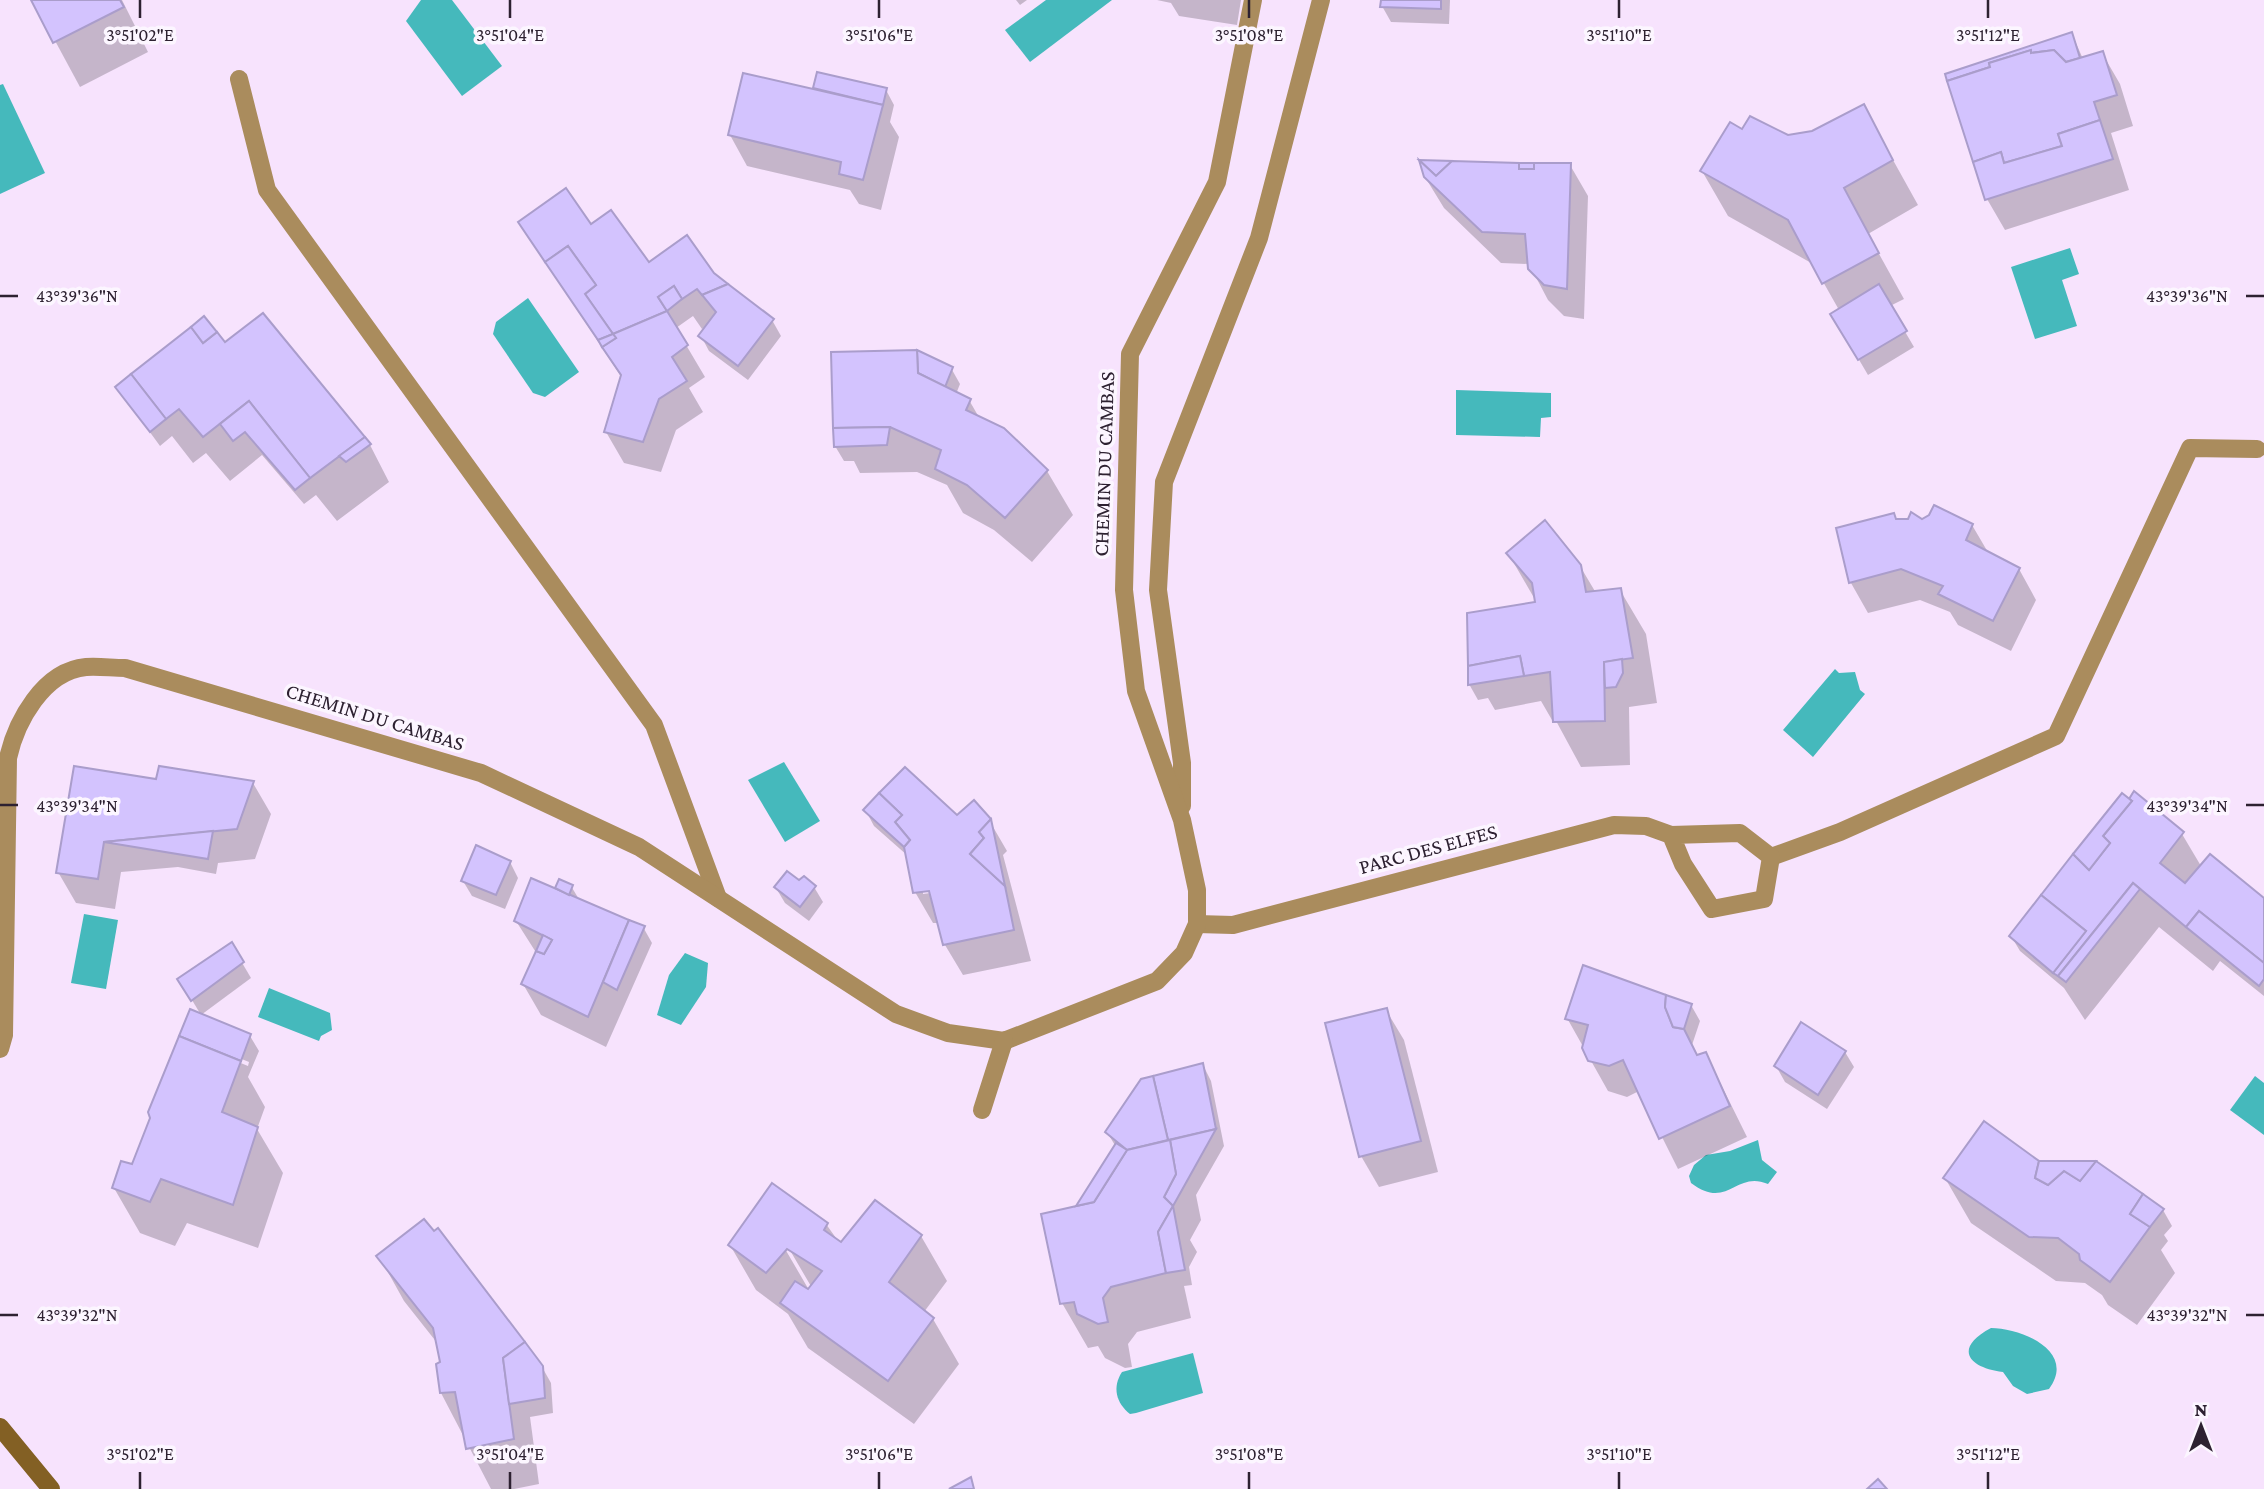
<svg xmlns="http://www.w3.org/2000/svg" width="2264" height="1489" font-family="'Crimson Pro',serif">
  <rect width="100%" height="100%" fill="#f7e3fd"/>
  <g fill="#45b9bc">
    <path d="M421,0H452L502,66L462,96L406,21Z"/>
    <path d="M1046,0H1112L1030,62L1005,30Z"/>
    <path d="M3,84L45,173L0,194V85Z"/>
    <path d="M2070,248L2079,274L2062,280L2077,326L2035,339L2011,267Z"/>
    <path d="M528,298L579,372L545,397L533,393L493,334L496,322Z"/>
    <path d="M1456,390L1551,393V417L1541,418L1540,437L1456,435Z"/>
    <path d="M1835,669L1839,673L1855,672L1860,690L1865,694L1813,757L1783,730Z"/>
    <path d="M784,762L820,821L785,842L748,780Z"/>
    <path d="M84,914L118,920L106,989L71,983Z"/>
    <path d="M685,953L708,963L706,987L681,1025L657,1015L669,975Z"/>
    <path d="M269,988L330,1013L332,1030L321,1036L319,1041L258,1017Z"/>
    <path d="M2255,1076L2264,1083V1135L2230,1110Z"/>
    <path d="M1758,1140L1762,1160L1777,1172L1768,1184C1735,1170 1728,1211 1691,1183L1689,1176L1694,1165L1706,1155L1730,1151Z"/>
    <path d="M1991,1328C2021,1328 2077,1351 2049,1389L2027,1394L2013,1386L2003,1372C1968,1368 1953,1348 1991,1328Z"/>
    <path d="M1193,1353L1203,1393L1136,1413L1130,1414C1116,1403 1112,1387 1122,1372Z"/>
  </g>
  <g fill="#0003" fill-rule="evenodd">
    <path d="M33,0H122L148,52L80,87Z"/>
    <path d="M1016,0H1027L1020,5Z"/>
    <path d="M1157,0H1241L1237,25L1179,16L1171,3Z"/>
    <path d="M1382,0H1450L1449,24L1391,22L1382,6Z"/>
    <path d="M2072,34L2083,59L2102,53L2120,84L2133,126L2111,133L2129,190L2005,230L1987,199L1947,75Z"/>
    <path d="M815,88L886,90L894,105L890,122L899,137L881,210L859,204L850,190L747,166L730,135L817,91Z"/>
    <path d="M1863,106L1918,205L1868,234L1904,299L1890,306L1914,347L1868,375L1832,314L1839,310L1813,264L1728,216L1702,171L1743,131L1788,137L1813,133Z"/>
    <path d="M1570,165L1588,196L1584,319L1564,316L1548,300L1529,264L1501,263L1444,208L1425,177Z"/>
    <path d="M520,223L591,226L649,265L712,275L772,320L781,336L748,380L709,351L701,336L709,324L702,329L693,316L676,328L705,377L689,388L703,412L676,430L661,472L624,463L606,432L622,378Z"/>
    <path d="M225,345L370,445L389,482L337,521L316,495L304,504L262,455L230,481L206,453L193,463L172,436L160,446L117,387Z"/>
    <path d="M951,368L960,384L956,394L969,400L980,419L1047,471L1073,515L1032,562L994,530L963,513L947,485L917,472L860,473L854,461H844L835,446Z"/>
    <path d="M1897,521L1972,525L1989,554L2019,569L2036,600L2011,651L1958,625L1950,612L1920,600L1868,613L1851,583Z"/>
    <path d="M1508,553L1580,566L1596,593L1620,590L1646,634L1657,703L1629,707L1630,765L1581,767L1555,719L1552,720L1541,701L1495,710L1488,698L1478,700L1469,684L1537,603ZM1595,661L1614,662L1596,665Z"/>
    <path d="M158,781L253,783L271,814L255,859L218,863L216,874L178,867L121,872L115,909L76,903L58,872Z"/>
    <path d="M866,811L989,820L1007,851L1003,855L1031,961L963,975L945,945L939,923H933L915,892L908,856L874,826ZM923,890L938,892L923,894Z"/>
    <path d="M2182,834L2201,866L2264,901V996L2220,961L2213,971L2159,927L2085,1020L2064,988L2020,951L2011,936Z"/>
    <path d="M510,862L518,878L505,909L472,896L463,881Z"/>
    <path d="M560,881L571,886L580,901L643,927L652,943L606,1047L541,1015L523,984L537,954L516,921L556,891Z"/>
    <path d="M814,887L823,902L809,921L785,903L776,888Z"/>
    <path d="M231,944L251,978L201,1015L180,980Z"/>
    <path d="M1691,1005L1700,1021L1692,1045L1698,1057L1706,1054L1747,1137L1678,1169L1639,1091L1627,1097L1608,1091L1567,1018Z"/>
    <path d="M1386,1010L1404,1040L1438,1172L1379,1187L1361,1156Z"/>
    <path d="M191,1012L250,1036L259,1051L248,1077L265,1107L257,1129L283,1173L258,1248L187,1223L175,1246L140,1233L114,1188L122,1164L133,1166L151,1118L149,1112ZM192,1039L249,1062L248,1066L192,1043Z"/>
    <path d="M1845,1052L1854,1067L1827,1109L1785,1082L1776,1066Z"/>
    <path d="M1203,1065L1211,1081L1224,1146L1196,1195L1201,1220L1190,1240L1197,1252L1189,1267L1192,1285L1184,1286L1191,1318L1137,1332L1128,1344L1132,1367L1125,1368L1105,1358L1098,1346L1088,1348L1062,1303L1078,1207L1116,1147L1107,1132Z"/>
    <path d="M2038,1162L2095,1163L2163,1210L2172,1226L2164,1235L2168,1241L2161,1250L2175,1273L2137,1325L2108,1305L2102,1295L2085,1283L2056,1281L1971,1223L1945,1178Z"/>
    <path d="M826,1224L841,1245L921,1236L947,1281L924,1312L933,1319L959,1364L914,1424L808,1348L788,1314L756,1290L730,1245ZM784,1240L812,1288L809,1290L781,1242Z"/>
    <path d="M379,1256L542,1367L551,1383L553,1413L530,1417L539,1484L514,1489H491L441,1393L438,1344L404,1301Z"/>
  </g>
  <g fill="#d3c3fe" stroke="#aa9dcb" stroke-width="2">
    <path d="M31,0H120L124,7L53,43Z"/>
    <path d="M1381,0H1441V9L1380,7Z"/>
    <path d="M2072,32L2080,58L2066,62L2054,50L2031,53V50L1989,63L1990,67L1947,81L1945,74Z"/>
    <path d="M2031,50V53L2054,50L2066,62L2103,51L2117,95L2094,102L2100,120L2058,134L2062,146L2004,163L2001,152L1973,162L1947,81L1990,67L1989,63Z"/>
    <path d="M817,72L887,88L883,105L813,88Z"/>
    <path d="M743,73L883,105L863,180L839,174L841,162L728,135Z"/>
    <path d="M1864,104L1893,160L1844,188L1879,253L1822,284L1788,220L1700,171L1730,122L1742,129L1750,116L1788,135L1812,131Z"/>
    <path d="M2100,120L2113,159L1985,200L1973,162L2001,152L2004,163L2062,146L2058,134Z"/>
    <path d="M1419,160L1452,161L1436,176Z"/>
    <path d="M1419,160L1436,176L1452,161L1519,163V169H1534V163H1571L1567,289L1544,285L1528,269L1525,234L1482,232L1424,177Z"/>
    <rect x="1519" y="163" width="15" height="6"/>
    <path d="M566,188L591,224L611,210L649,262L687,235L714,273L728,284L702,295L697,289L682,299L674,286L658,297L667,311L613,334L585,294L596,285L568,246L545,262L518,222Z"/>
    <path d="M568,246L596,285L585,294L613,334L598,340L545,262Z"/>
    <path d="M728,284L774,319L738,366L698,336L716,312L702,295Z"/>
    <path d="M1879,284L1907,331L1858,360L1830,314Z"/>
    <path d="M674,286L682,299L667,311L658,297Z"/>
    <path d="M667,311L688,345L672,357L687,381L659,399L643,442L604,432L621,375L602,347L616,338L613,334Z"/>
    <path d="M263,313L365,437L310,478L249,401L203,437L179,409L166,419L131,374L191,327L203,343L217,332L225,342Z"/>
    <path d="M204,316L217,332L203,343L191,327Z"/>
    <path d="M613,334L616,338L602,347L598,340Z"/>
    <path d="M917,350L953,367L945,387L918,373Z"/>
    <path d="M917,350L918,373L971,399L966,410L1004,428L1048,470L1005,518L967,485L935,469L941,450L890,427L833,428L831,352Z"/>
    <path d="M131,374L166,419L150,432L115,387Z"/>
    <path d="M249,401L310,478L295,490L245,432L233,441L220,424Z"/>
    <path d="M890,427L887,445L834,447L833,428Z"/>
    <path d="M365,437L371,444L346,462L339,456Z"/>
    <path d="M1934,505L1973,524L1966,540L2020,568L1993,621L1938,594L1943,586L1901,569L1849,583L1836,528L1894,513L1896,519H1908L1911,512L1922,519L1929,515Z"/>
    <path d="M1545,520L1581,565L1586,592L1621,588L1633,658L1604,662L1605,721L1553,722L1550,672L1524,676L1520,656L1468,666L1467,613L1535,602L1532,583L1506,553Z"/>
    <path d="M1520,656L1524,676L1468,685V666Z"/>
    <path d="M1622,659L1623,673L1616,687L1605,688L1604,662Z"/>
    <path d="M74,766L156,779L159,766L254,781L237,829L104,842L98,879L56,873Z"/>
    <path d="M905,767L957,815L974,800L991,819L979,832L984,838L970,854L1005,886L1014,930L943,945L929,891L913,893L904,847L910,840L895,822L902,815L879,793Z"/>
    <path d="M2134,791L2184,832L2160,863L2185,883L2210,854L2264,898V963L2199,911L2186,927L2133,883L2058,976L2053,973L2086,931L2041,895L2073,854L2089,870L2110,843L2103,836L2132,801L2129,799Z"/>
    <path d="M879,793L902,815L895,822L910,840L904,847L863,810Z"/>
    <path d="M2122,793L2132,801L2103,836L2110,843L2089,870L2073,854Z"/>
    <path d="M991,819L1005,886L970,854L984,838L979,832Z"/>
    <path d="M213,831L208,859L104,842Z"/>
    <path d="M476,845L511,861L496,895L461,881Z"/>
    <path d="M787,871L799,880L804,876L816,886L800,907L774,887Z"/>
    <path d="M531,878L629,920L588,1017L521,984L536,951L544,954L552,940L514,921Z"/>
    <path d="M559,879L573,885L569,895L555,888Z"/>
    <path d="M2133,883L2140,889L2066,982L2058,976Z"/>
    <path d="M2041,895L2086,931L2053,973L2009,936Z"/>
    <path d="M2199,911L2264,963V979L2259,986L2186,927Z"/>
    <path d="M629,920L645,926L617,990L603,982Z"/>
    <path d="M543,935L552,940L544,954L536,951Z"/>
    <path d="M232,942L244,962L191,1001L177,979Z"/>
    <path d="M1583,965L1666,995L1665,1007L1673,1027L1684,1029L1697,1055L1706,1052L1730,1106L1659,1139L1623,1060L1609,1066L1588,1061L1582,1048L1588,1025L1565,1019Z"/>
    <path d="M1666,995L1692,1004L1684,1029L1673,1027L1665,1007Z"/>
    <path d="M1387,1008L1421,1141L1359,1157L1325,1023Z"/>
    <path d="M190,1009L251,1034L241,1061L179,1036Z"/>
    <path d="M1801,1022L1846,1051L1818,1095L1774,1066Z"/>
    <path d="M179,1036L241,1061L222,1112L258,1127L233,1205L161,1179L150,1202L112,1188L121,1161L132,1164L150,1118L148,1112Z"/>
    <path d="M1203,1063L1216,1129L1168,1140L1153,1076Z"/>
    <path d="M1153,1076L1168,1140L1127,1150L1105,1132L1141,1079Z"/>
    <path d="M1984,1121L2039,1161L2035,1178L2048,1185L2064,1171L2080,1181L2096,1161L2143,1194L2130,1214L2150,1227L2110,1282L2080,1260L2079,1254L2058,1238L2029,1237L1943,1178Z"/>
    <path d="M1216,1129L1173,1206L1164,1197L1176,1174L1170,1140Z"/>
    <path d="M1170,1140L1176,1174L1164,1197L1173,1206L1158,1232L1166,1273L1111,1287L1103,1298L1108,1322L1098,1324L1077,1314L1074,1302L1060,1304L1041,1214L1094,1202L1127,1150Z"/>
    <path d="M1116,1143L1127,1150L1094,1202L1076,1206Z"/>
    <path d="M2039,1161H2096L2080,1181L2064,1171L2048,1185L2035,1178Z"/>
    <path d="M772,1183L828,1223L824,1230L841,1242L875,1200L922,1235L889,1282L934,1318L888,1381L780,1303L795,1281L808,1289L822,1271L787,1249L766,1273L728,1245Z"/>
    <path d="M2143,1194L2164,1209L2150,1227L2130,1214Z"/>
    <path d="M1173,1206L1185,1270L1166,1273L1158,1232Z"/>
    <path d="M424,1219L434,1231L438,1228L525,1342L503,1358L514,1439L466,1449L455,1392L440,1393L436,1364L440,1362L433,1328L376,1256Z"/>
    <path d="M525,1342L543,1366L545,1398L509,1404L503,1358Z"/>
    <path d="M971,1477L974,1489H949Z"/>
    <path d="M1878,1479L1887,1489H1867Z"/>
  </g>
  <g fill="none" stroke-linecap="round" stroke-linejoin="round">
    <path stroke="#aa8c5d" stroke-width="18" d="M1771,857L1840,832L2056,736L2190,448L2257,449"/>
    <g stroke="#aa8c5d" stroke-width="18">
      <path d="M239,79L267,190L654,725L718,898"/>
      <path d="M1182,806V763L1158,590L1164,482L1259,238L1321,0"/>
      <path d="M1197,924L1233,925L1614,825L1646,826L1671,835L1683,864L1712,909L1764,899L1771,857L1740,833L1671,835"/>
      <path d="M0,1049L4,1035L8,758C16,722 43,671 86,667C99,666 112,668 125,668L481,773L639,847L896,1014L948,1033L1004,1041L1157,981L1184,953L1197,924V890L1182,820L1136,691L1124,590L1130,354L1217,182L1253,0"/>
      <path d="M982,1110L1004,1041"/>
    </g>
    <path stroke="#836024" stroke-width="18" d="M0,1427L51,1489"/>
  </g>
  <path fill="none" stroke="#2d2131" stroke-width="2.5" d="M140,0V18M510,0V18M879,0V18M1249,0V18M1619,0V18M1988,0V18M0,296H18M2246,296H2264M0,805H18M2246,805H2264M0,1315H18M2246,1315H2264M140,1472V1489M510,1472V1489M879,1472V1489M1249,1472V1489M1619,1472V1489M1988,1472V1489"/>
  <g text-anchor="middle" stroke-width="7" stroke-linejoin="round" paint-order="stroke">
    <g font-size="21" fill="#2d2131" stroke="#fcf6ff">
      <text transform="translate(1104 464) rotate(-88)" y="7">CHEMIN DU CAMBAS</text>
      <text transform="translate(375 717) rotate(17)" y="7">CHEMIN DU CAMBAS</text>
      <text transform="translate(1428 849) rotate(-15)" y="7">PARC DES ELFES</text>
    </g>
  </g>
  <g font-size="18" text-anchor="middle" fill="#2d2131" stroke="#fcf6ff" stroke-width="7" stroke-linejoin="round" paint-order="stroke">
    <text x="140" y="41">3°51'02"E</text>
    <text x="510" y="41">3°51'04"E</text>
    <text x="879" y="41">3°51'06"E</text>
    <text x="1249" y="41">3°51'08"E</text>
    <text x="1619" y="41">3°51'10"E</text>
    <text x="1988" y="41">3°51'12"E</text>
    <text x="77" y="302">43°39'36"N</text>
    <text x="2187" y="302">43°39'36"N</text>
    <text x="77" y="812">43°39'34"N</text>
    <text x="2187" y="812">43°39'34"N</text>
    <text x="77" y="1321">43°39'32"N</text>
    <text x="2187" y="1321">43°39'32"N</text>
    <text x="140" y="1460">3°51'02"E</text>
    <text x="510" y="1460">3°51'04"E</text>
    <text x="879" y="1460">3°51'06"E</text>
    <text x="1249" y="1460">3°51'08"E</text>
    <text x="1619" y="1460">3°51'10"E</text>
    <text x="1988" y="1460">3°51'12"E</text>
  </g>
  <g transform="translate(2201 1426)" stroke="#fcf6ff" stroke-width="5" paint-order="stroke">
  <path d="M0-5L12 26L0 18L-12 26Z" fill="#2d2131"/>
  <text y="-10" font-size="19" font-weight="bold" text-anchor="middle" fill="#2d2131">N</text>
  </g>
</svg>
